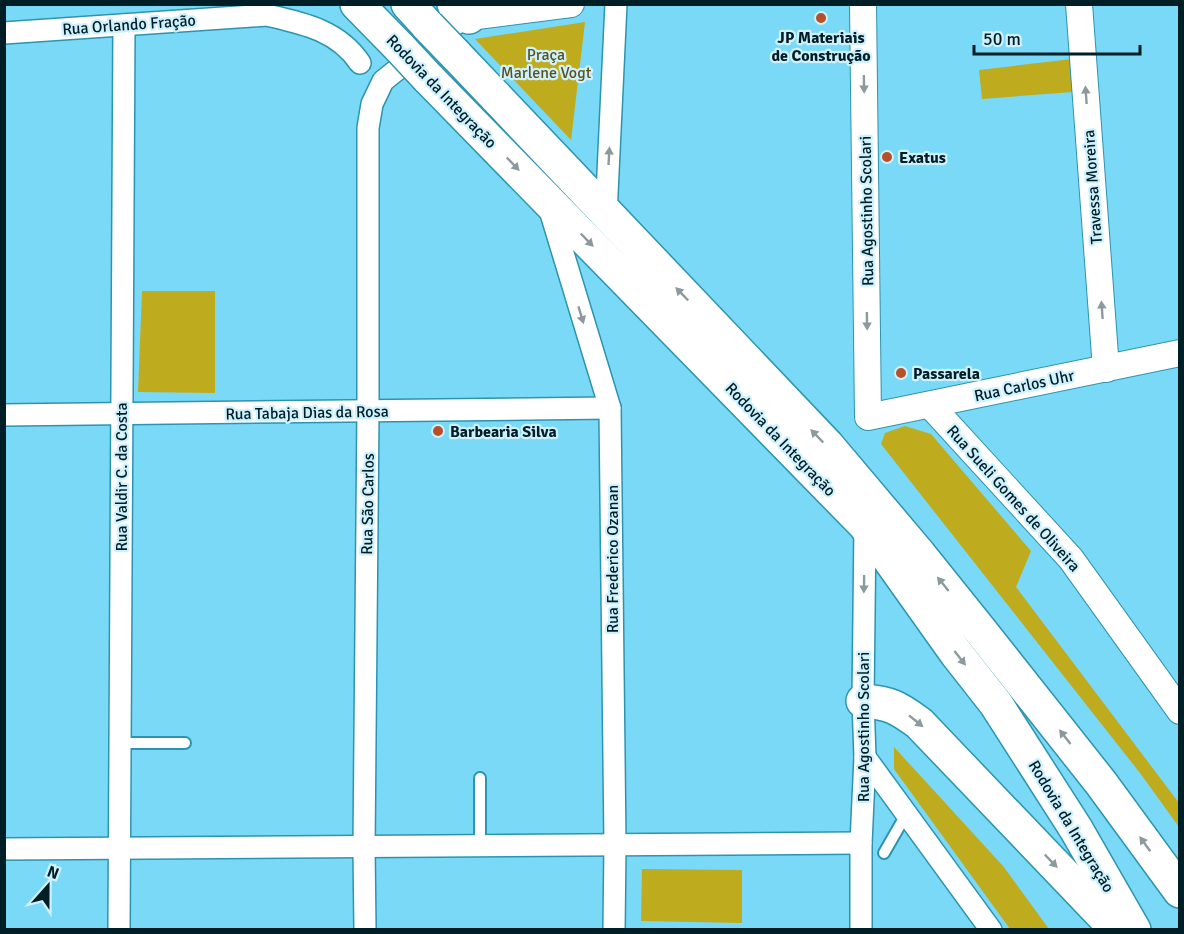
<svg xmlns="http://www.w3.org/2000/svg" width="1184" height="934" font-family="Signika,sans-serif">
  <rect width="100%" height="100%" fill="#79d9f7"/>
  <g fill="#bfab1e">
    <path d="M585,22L571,140L475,39Z"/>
    <path d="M1072,59V92L982,99L979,70Z"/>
    <path d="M142,291H215V393L138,392Z"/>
    <path d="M905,426L931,434L1031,551L1016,587L1179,803V827L1140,773L881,444L885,433Z"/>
    <path d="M894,747L1003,866L1049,929H1010L894,769Z"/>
    <path d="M642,869L742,870V923L641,921Z"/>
  </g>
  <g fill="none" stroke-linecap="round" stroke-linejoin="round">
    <g stroke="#2d94af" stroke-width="14">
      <g id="service">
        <path d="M119,743H185"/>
        <path d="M480,778V846"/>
        <path d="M884,853L907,813"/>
      </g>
    </g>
    <g stroke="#2d94af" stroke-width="24">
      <g id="minor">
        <path d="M4,33L267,15C302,23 338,30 360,63"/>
        <path d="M549,207L610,408L615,845L614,930"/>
        <path d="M606,215L616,4"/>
        <path d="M4,415L610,408"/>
        <path d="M865,757L991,930"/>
        <path d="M4,849L861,843"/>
        <path d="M119,930L124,25"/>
        <path d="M365,930L364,847L368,411V128L372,104L383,81L450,27L469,17"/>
        <path d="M861,930V843L865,757L863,701L865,525"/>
      </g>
    </g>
    <g stroke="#2d94af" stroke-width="28">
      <g id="tertiary">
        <path d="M863,4L868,417L1180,353"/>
        <path d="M1079,4L1106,369"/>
        <path d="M469,17L571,4"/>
        <path d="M930,405L1071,559L1180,711"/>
      </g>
    </g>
    <g stroke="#2d94af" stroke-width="36">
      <g id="trunk">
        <path d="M357,4L401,49"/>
        <path d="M408,4L428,26"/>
        <path d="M454,4L469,17"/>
        <path d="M455,54L827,445L919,554L980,630L1101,783L1180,891"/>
        <path d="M428,78L865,525L956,653L996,704L1076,829L1134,930"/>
        <path d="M863,701C890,703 897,707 919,723L1117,930"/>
      </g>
    </g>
    <use href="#service" stroke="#fff" stroke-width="10"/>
    <use href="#minor" stroke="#fff" stroke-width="21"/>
    <use href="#tertiary" stroke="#fff" stroke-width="26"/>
    <use href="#trunk" stroke="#fff" stroke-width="33"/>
    <g stroke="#2d94af" stroke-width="36" stroke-linecap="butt">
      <g id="trunk-bridge">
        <path d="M428,26L455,54"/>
        <path d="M401,49L428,78"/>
      </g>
    </g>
    <use href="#trunk-bridge" stroke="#fff" stroke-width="33"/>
  </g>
  <defs><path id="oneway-solid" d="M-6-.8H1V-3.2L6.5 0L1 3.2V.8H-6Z" transform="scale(1.5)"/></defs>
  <g fill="#8c9a9d">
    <use href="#oneway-solid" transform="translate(864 84) rotate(89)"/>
    <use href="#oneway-solid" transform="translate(1086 95) rotate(-94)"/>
    <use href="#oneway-solid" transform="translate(609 156) rotate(-87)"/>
    <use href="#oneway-solid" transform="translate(513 164) rotate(46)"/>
    <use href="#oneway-solid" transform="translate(587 240) rotate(46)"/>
    <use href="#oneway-solid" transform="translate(682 294) rotate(-134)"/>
    <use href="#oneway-solid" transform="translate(1102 310) rotate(-94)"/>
    <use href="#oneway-solid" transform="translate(581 315) rotate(73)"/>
    <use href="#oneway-solid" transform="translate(867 321) rotate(89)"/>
    <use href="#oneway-solid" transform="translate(817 436) rotate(-134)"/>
    <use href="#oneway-solid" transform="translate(864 584) rotate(91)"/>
    <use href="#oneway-solid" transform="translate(943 584) rotate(-129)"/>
    <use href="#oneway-solid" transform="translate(960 658) rotate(52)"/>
    <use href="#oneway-solid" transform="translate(916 721) rotate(39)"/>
    <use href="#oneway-solid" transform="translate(1065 737) rotate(-128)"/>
    <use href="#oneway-solid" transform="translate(1145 844) rotate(-126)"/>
    <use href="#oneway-solid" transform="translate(1051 861) rotate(46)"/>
  </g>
  <g fill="#b75029" stroke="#cef1fd" stroke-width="2">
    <circle cx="821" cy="18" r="6"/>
    <circle cx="887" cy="157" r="6"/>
    <circle cx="901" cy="373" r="6"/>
    <circle cx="438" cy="431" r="6"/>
  </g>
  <g text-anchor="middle" stroke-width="4.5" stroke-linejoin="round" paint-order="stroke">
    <g font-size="16" fill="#001e26" stroke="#cef1fd">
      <text transform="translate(129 24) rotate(-4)" y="6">Rua Orlando Fração</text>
      <text transform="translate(442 91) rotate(46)" y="6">Rodovia da Integração</text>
      <text transform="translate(1092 187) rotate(-94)" y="6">Travessa Moreira</text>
      <text transform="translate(866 211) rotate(-91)" y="6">Rua Agostinho Scolari</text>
      <text transform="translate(1024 385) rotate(-12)" y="6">Rua Carlos Uhr</text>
      <text transform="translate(307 412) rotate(-1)" y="6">Rua Tabaja Dias da Rosa</text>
      <text transform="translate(781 439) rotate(46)" y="6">Rodovia da Integração</text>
      <text transform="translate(121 477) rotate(-90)" y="6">Rua Valdir C. da Costa</text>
      <text transform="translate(1014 498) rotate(48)" y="6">Rua Sueli Gomes de Oliveira</text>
      <text transform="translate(367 504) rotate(-89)" y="6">Rua São Carlos</text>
      <text transform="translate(612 559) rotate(-90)" y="6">Rua Frederico Ozanan</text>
      <text transform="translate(863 727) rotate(-90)" y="6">Rua Agostinho Scolari</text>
      <text transform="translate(1072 826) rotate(59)" y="6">Rodovia da Integração</text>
    </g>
    <g font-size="16" font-weight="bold" fill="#001e26" stroke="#cef1fd" text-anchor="start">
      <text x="821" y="43" text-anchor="middle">JP Materiais<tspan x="821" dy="18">de Construção</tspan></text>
      <text x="899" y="163">Exatus</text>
      <text x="913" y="379">Passarela</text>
      <text x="450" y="437">Barbearia Silva</text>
    </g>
    <g font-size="16" fill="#5b521c" stroke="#cef1fd">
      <text x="546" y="60">Praça<tspan x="546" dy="18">Marlene Vogt</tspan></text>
    </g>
  </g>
  <rect width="1184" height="934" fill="none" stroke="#001e26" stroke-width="12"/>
  <g transform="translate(48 886) rotate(21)" stroke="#cef1fd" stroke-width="4.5" paint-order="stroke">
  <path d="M0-4.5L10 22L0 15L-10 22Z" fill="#001e26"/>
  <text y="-9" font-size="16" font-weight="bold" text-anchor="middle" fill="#001e26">N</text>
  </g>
  <path d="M974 45v9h166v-9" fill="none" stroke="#001e26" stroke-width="3"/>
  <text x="983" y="45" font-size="18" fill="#001e26" stroke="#cef1fd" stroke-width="4.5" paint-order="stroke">50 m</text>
</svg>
